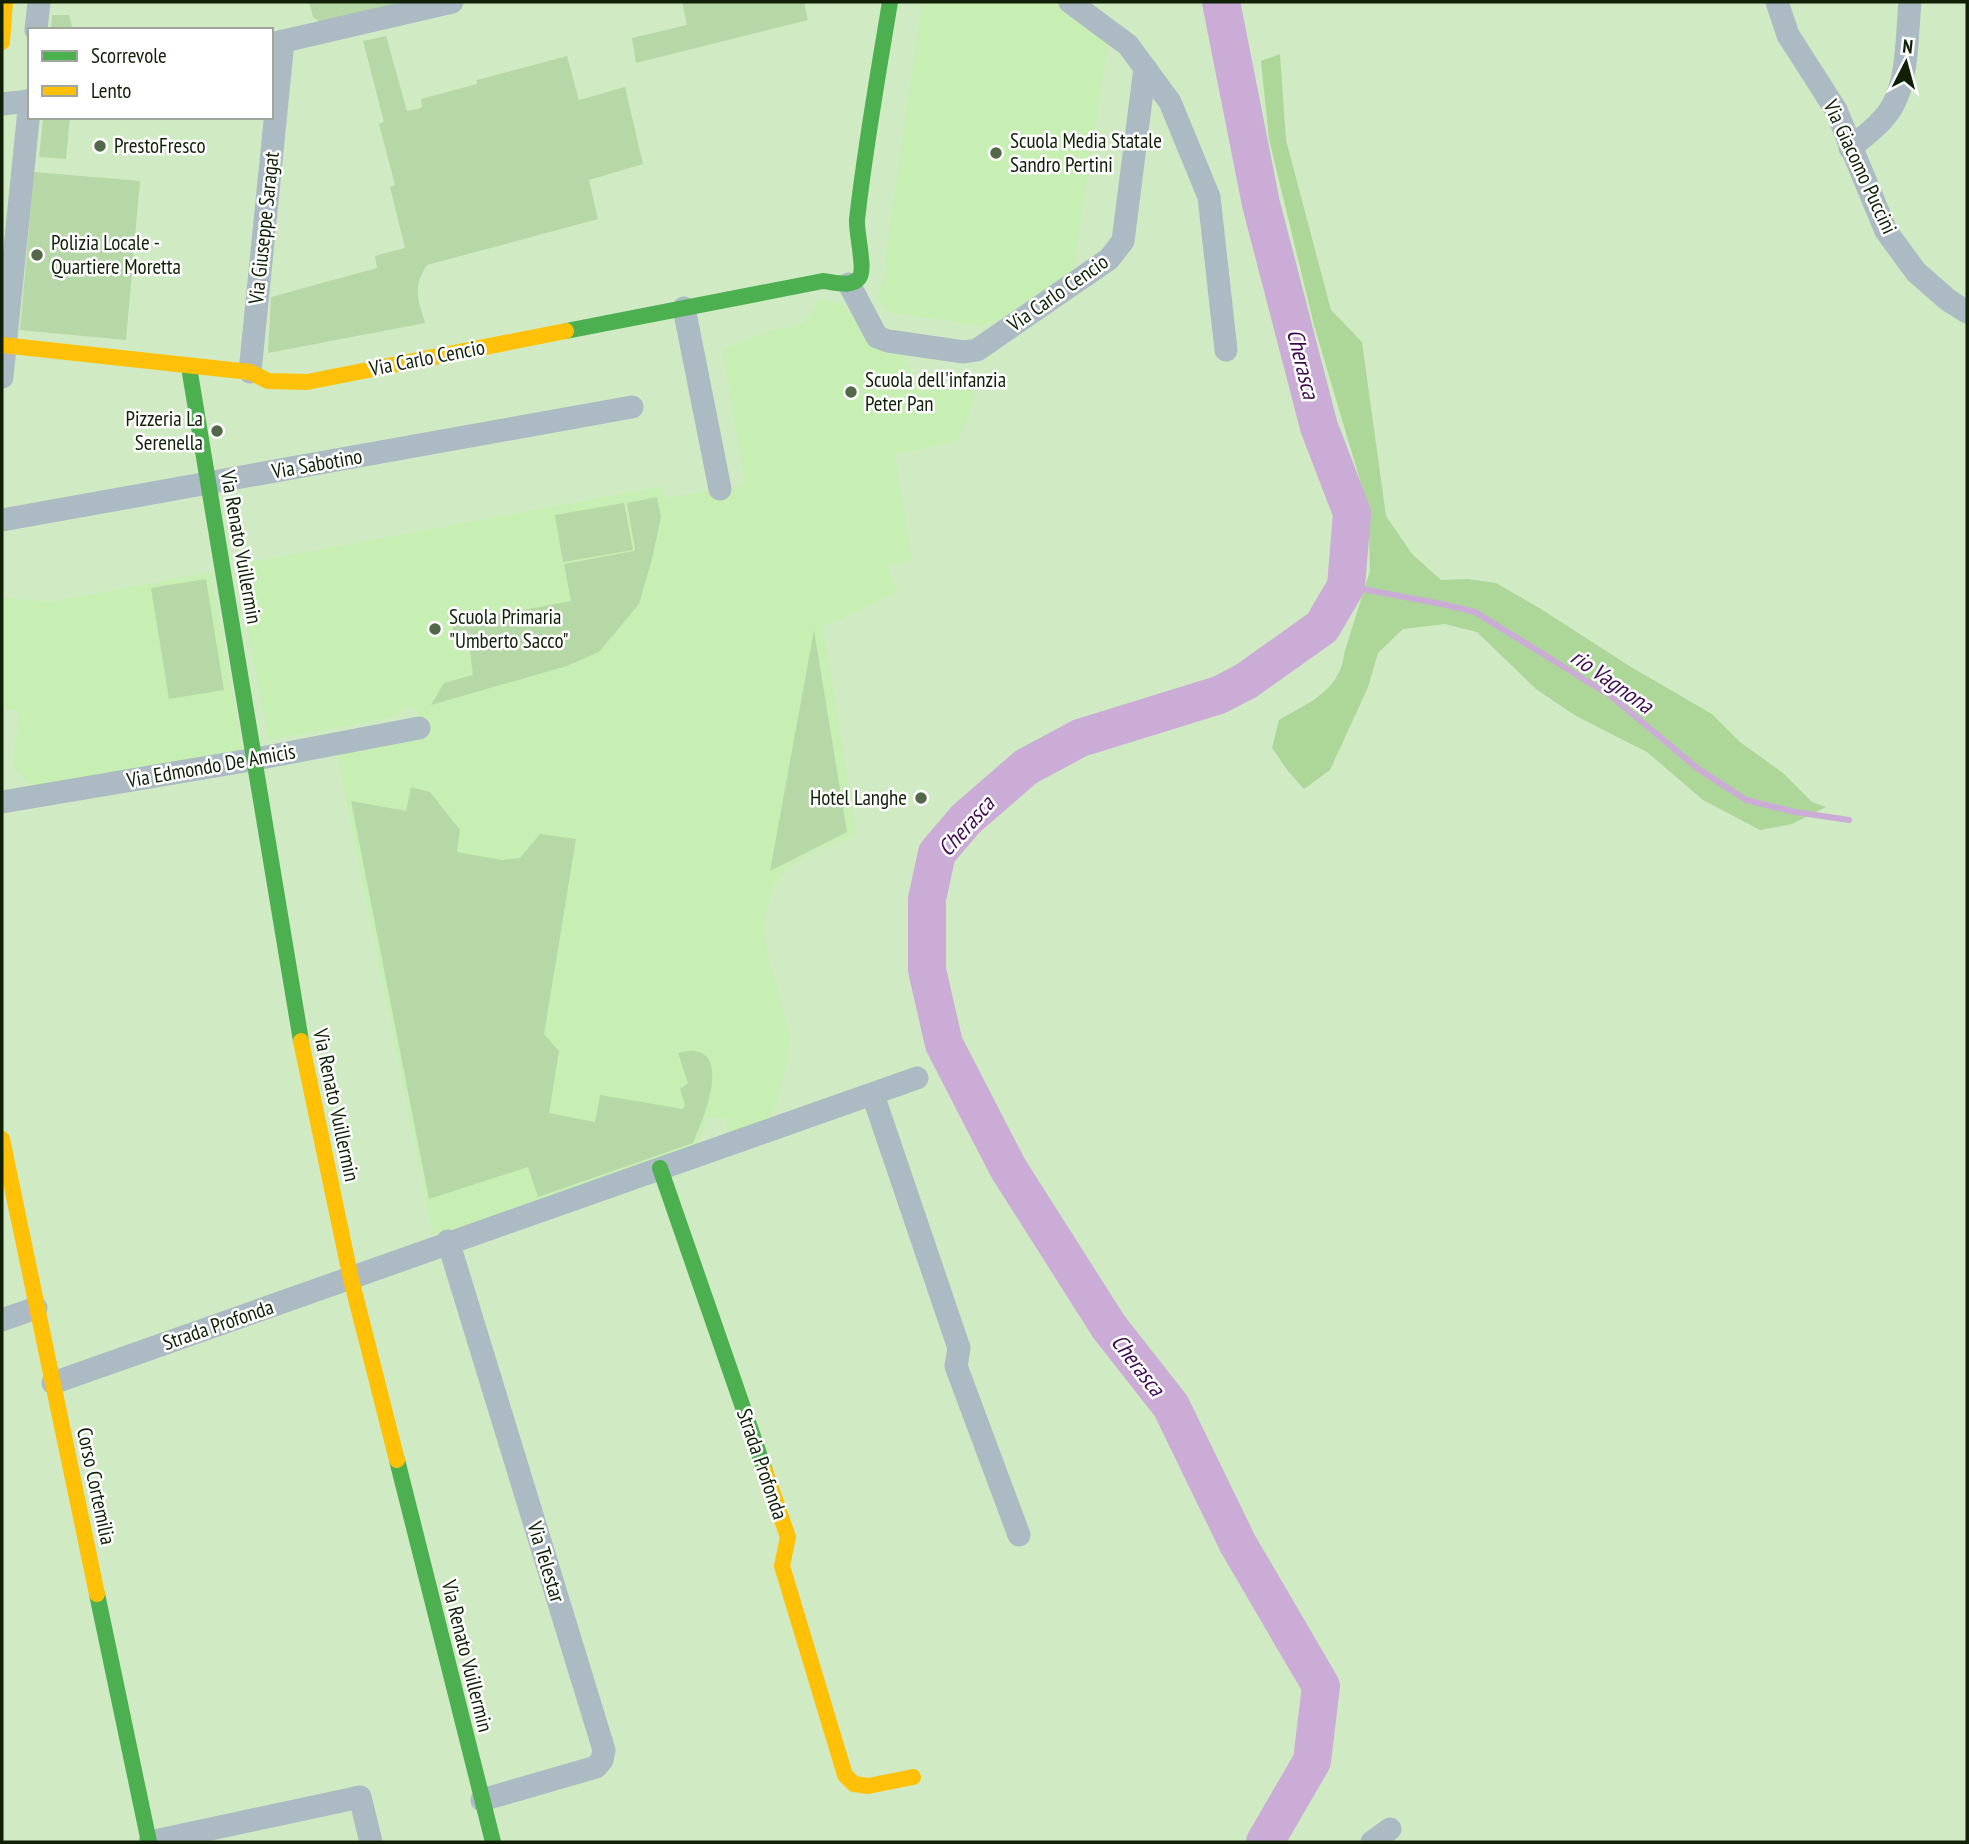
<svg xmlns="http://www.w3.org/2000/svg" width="1969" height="1844" font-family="'PT Sans Narrow',sans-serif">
  <rect width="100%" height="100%" fill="#d0eac4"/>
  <g fill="#c7efb4">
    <path d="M922,2H1051L1085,22L1108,45L1073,271L991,324L981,326L887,312L878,297L887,269L885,261Z"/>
    <path d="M819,299L841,304L886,355L900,352L920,385L966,374L975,399L957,442L895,454L912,560L887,566L898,592L823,627L857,835L808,854L789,867L775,884L768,905L764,927L768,955L790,1033L788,1061L775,1109L766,1122L731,1133L727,1129L726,1118L707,1117L698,1145L433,1236L337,755L419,738L418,711L405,705L400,716L269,740L235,565L663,486L665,498L745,484L722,349L772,330L803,324Z"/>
    <path d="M211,572L242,751L33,787L13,768L19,711L2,708V597L49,602Z"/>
  </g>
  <g fill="#b6d8a6">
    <path d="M309,2H410L321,23L313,17Z"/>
    <path d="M682,2H804L808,20L636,63L632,38L687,25Z"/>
    <path d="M52,15H69L73,30H51Z"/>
    <path d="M386,36L407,111L422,108L421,99L477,84V80L567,56L579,100L625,87L643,164L589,180L598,219L427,265C412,288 418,299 425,323L268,353L271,297L377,268L375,256L405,248L390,187L395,185L379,124L384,122L363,41Z"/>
    <path d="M49,117H70L66,159L39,157L43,119Z"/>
    <path d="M34,172L140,181L126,340L20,330Z"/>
    <path d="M657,497L661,517L652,559L639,604L599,652L567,666L431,705L444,683L473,675L469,644L453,634L452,623L571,601L564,564L634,551L635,549L627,503Z"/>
    <path d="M624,503L633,550L563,562L555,515Z"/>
    <path d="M206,579L224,690L169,699L151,588Z"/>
    <path d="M814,630L847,832L770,871Z"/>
    <path d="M411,787L430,792L460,830L457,852L502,860L520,858L540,834L576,839L544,1034L559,1051L549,1113L595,1122L600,1095L683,1109L685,1104L680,1089L688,1083L678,1053C683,1052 690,1050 695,1051C731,1056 701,1124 693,1143L538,1197L528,1167L429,1199L351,801L406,811Z"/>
  </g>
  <path fill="#add699" d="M1280,54L1286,140L1331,310L1362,342L1386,516L1412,554L1441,580L1468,579L1496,583L1541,609L1631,667L1712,714L1740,742L1783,773L1812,802L1826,807L1792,824L1760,830L1703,800L1647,752L1576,716L1536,689L1477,632L1445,624L1403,629L1378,653L1368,687L1330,770L1304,789L1288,771L1272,748L1279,720C1308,703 1340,691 1344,654L1370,571L1368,507L1314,325L1269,139L1261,61Z"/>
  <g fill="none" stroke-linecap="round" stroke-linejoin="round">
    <path stroke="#cbacd7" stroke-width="6" d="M1346,586L1442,604L1475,612L1611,696L1697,768L1746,800L1795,812L1849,820"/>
    <path stroke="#cbacd7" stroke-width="38" d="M1221,2L1261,204L1319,427L1352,513L1346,586L1322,627L1246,681L1219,695L1080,738L1026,767L966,819L937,853L927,899V970L944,1044L1008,1168L1109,1327L1171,1406L1238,1544L1321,1686L1312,1761L1265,1842"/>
    <g stroke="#abbac3" stroke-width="23">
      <path d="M1070,2L1128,45L1170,102L1209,197L1226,350"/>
      <path d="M1777,2L1788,35L1836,110L1886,231L1916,272L1948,300L1967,312"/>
      <path d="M36,30L39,2"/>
      <path d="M271,44L452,2"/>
      <path d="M2,104L30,101"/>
      <path d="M1850,148C1865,136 1884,122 1893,105C1908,79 1907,32 1910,2"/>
      <path d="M849,284L877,337L888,341L964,352L977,350L1109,259L1123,241L1145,68"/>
      <path d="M684,308L720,489"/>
      <path d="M250,372L283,41"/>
      <path d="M2,377L30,100"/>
      <path d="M2,520L632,407"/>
      <path d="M2,802L256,759L419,728"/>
      <path d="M873,1095L959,1348L956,1366L1019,1535"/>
      <path d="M448,1241L604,1750L602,1760L596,1767L482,1800"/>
      <path d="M2,1320L36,1308"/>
      <path d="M53,1383L917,1078"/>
      <path d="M150,1842L360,1797L371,1842"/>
      <path d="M1372,1842L1390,1829"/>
    </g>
    <g stroke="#4caf50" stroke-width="16">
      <path d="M566,331L823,281C834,282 851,288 859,278C866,270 856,233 857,220C865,147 878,75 890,2"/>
      <path d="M189,367L301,1041"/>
      <path d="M660,1168L765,1471"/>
      <path d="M397,1460L493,1842"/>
      <path d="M97,1594L149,1842"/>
    </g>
    <g stroke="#ffc107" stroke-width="16">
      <path d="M2,42L5,2"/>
      <path d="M2,345L250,372L268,381L307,382L566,331"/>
      <path d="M301,1041L351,1279L397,1460"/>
      <path d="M2,1139L97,1594"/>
      <path d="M765,1471L788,1537L782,1566L845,1775L854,1784L868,1786L913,1777"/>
    </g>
  </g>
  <g fill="#536749" stroke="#fff" stroke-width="2.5">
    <circle cx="100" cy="146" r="7"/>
    <circle cx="996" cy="153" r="7"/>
    <circle cx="37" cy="255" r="7"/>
    <circle cx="851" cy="392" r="7"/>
    <circle cx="217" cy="431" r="7"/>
    <circle cx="435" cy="629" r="7"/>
    <circle cx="921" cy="798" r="7"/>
  </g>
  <g text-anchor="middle" stroke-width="5" stroke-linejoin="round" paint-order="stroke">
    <g font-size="21" fill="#102107" stroke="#fff" text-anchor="start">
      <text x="1010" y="148">Scuola Media Statale<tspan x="1010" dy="24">Sandro Pertini</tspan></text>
      <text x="114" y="153">PrestoFresco</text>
      <text x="51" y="250">Polizia Locale -<tspan x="51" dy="24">Quartiere Moretta</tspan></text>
      <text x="865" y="387">Scuola dell'infanzia<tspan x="865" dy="24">Peter Pan</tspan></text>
      <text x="203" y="426" text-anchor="end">Pizzeria La<tspan x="203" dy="24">Serenella</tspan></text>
      <text x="449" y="624">Scuola Primaria<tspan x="449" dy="24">"Umberto Sacco"</tspan></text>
      <text x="907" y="805" text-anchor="end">Hotel Langhe</text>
    </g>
    <g font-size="21" fill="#102107" stroke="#fff">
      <text transform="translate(1860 167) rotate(65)" y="7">Via Giacomo Puccini</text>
      <text transform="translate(264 228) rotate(-84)" y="7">Via Giuseppe Saragat</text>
      <text transform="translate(1058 293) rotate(-35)" y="7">Via Carlo Cencio</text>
      <text transform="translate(427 358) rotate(-11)" y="7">Via Carlo Cencio</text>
      <text transform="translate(317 464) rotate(-10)" y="7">Via Sabotino</text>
      <text transform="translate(241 547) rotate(80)" y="7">Via Renato Vuillermin</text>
      <text transform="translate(211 766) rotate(-10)" y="7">Via Edmondo De Amicis</text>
      <text transform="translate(336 1105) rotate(78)" y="7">Via Renato Vuillermin</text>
      <text transform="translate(218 1325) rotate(-19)" y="7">Strada Profonda</text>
      <text transform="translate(762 1464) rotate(71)" y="7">Strada Profonda</text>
      <text transform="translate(96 1486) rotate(78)" y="7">Corso Cortemilia</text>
      <text transform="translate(546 1562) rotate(73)" y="7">Via Telestar</text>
      <text transform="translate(467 1656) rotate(76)" y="7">Via Renato Vuillermin</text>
    </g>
    <g font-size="23" font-style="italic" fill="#410b52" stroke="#fff">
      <text transform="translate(1303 364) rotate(76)" y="8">Cherasca</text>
      <text transform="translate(1612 681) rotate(35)" y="8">rio Vagnona</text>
      <text transform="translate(966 826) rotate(-48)" y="8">Cherasca</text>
      <text transform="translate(1138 1365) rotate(52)" y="8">Cherasca</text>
    </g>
  </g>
  <rect width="1969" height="1844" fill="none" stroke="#102107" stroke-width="7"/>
  <rect x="28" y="28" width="245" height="91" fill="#ffffff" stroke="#9fa69c" stroke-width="2"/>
  <rect x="42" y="51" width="35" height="10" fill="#4caf50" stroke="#9fa69c" stroke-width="2"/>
  <text x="91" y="63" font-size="21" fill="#102107">Scorrevole</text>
  <rect x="42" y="86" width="35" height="10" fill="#ffc107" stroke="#9fa69c" stroke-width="2"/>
  <text x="91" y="98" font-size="21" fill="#102107">Lento</text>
  <g transform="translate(1906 63) rotate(6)" stroke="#ffffff" stroke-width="5" paint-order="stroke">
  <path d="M0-5L12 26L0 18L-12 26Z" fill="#102107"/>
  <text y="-10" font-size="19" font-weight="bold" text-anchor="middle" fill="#102107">N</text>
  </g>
</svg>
